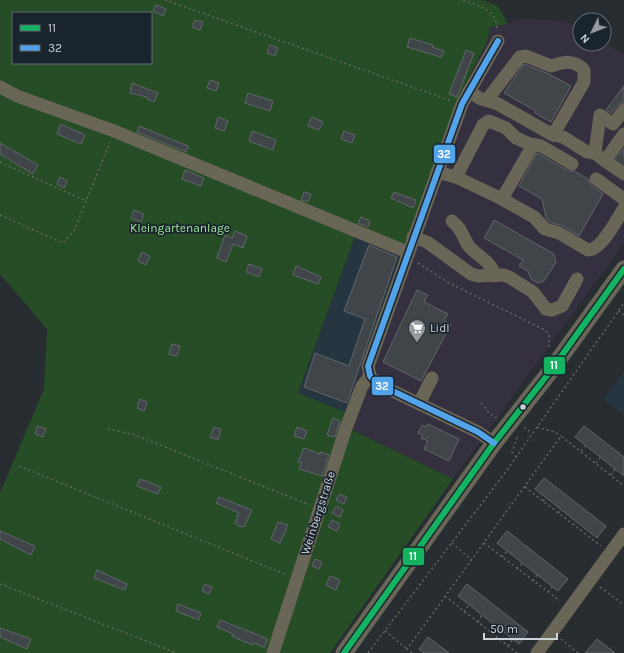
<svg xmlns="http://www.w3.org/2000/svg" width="624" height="653" font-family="Karla,sans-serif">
  <rect width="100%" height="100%" fill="#282d32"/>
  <path fill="#35303f" d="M524,19L566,21L580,29V44H604V43L624,54V243L453,479L340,424L459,97L488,39L490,27Z"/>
  <g fill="#263641">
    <path d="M358,228L404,247L345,412L298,394Z"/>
    <path d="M624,372V415L603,399Z"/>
  </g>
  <path fill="#264d25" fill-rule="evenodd" d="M0,0H483L498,6L508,24L490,27L488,39L459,97L404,247L358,228L298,393L345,412L340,424L453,479L330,653H0V493L44,389L47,329L0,274ZM13,13H151V63H13Z"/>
  <g fill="#404549" stroke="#61666b">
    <path d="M156,5L166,9L163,16L153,11Z"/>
    <path d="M195,20L203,22L200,30L192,27Z"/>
    <path d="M410,38L433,45L432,47L444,51L441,57L407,47Z"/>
    <path d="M270,45L278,48L275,56L267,53Z"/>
    <path d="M466,50L474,53L457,97L449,94Z"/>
    <path d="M524,64L549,74L571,86L551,122L535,113L536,111L504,93Z"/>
    <path d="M210,80L219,83L216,91L207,88Z"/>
    <path d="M132,83L158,93L154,102L147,99V97L130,93Z"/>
    <path d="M624,86V102L618,105L611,113L606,110Z"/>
    <path d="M248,93L273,101L270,111L245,103Z"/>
    <path d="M218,117L228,121L224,131L215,128Z"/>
    <path d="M312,117L323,122L319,130L308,126Z"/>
    <path d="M61,124L85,135L81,144L57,134Z"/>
    <path d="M139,126L188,146L186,152L137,132Z"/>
    <path d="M252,131L276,140L273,150L249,141Z"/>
    <path d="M344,131L355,135L352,143L341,139Z"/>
    <path d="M0,143L38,165L33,174L0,154Z"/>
    <path d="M624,148V164L616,159Z"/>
    <path d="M537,153L568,171H574L588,179L591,185L603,194L579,236L563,226L549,222L546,218L542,199L519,186Z"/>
    <path d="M185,170L204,178L201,186L182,179Z"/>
    <path d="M60,177L67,181L64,188L57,184Z"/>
    <path d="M304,192L311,194L308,202L301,200Z"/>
    <path d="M394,192L416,200L413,208L391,198Z"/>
    <path d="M134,210L144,214L141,222L131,218Z"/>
    <path d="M361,217L370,221L368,227L358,223Z"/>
    <path d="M494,220L554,254L556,262L544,281L538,283L531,279L528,271L519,266L523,260L484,238Z"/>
    <path d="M235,231L247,236L243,248L233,244L226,262L217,258L225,235L232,238Z"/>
    <path d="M369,245L397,257L347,403L304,387L315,353L349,366L365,319L344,311Z"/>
    <path d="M142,252L150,256L146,265L138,261Z"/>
    <path d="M249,264L262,269L259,277L246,272Z"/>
    <path d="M296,266L321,277L318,284L293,275Z"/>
    <path d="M417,290L428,295L424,302L448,314L444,321L451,324L421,381L383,362Z"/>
    <path d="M172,344L180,346L177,356L169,354Z"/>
    <path d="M140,399L147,402L144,411L137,408Z"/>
    <path d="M333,418L340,421L335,437L327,435Z"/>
    <path d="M428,424L459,439L449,461L424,449L428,441L421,438L423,435L418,433L422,425L426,427Z"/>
    <path d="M37,426L46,429L43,437L35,434Z"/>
    <path d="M584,426L624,457V476L575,437Z"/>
    <path d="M214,427L221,429L218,440L210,437Z"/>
    <path d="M297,427L307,431L304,439L294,436Z"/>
    <path d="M304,448L320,454V452L329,455L322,476L299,469L302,463L298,462Z"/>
    <path d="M544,478L606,526L597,538L535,489Z"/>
    <path d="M140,479L161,487L158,494L137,486Z"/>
    <path d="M339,494L347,497L344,504L336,500Z"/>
    <path d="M219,497L252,510L244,527L239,526L235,523L239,513L216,503Z"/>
    <path d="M336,506L343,510L340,517L332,513Z"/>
    <path d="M332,520L340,524L337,531L328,527Z"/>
    <path d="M278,522L288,525L280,543L271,539Z"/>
    <path d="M0,531L35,546L31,555L0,539Z"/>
    <path d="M507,531L568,579L558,591L497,543Z"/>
    <path d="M315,559L322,562L319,569L312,566Z"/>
    <path d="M97,570L127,584L125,590L94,578Z"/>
    <path d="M330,576L340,580L336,590L326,585Z"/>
    <path d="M205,584L212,587L209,594L202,591Z"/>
    <path d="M467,584L528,632L519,644L458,596Z"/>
    <path d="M178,604L201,613L199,620L176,611Z"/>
    <path d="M220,620L268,639L264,647L254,643L253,645L245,642L232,636L233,634L217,627Z"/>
    <path d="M0,628L31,639L27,649L0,637Z"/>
    <path d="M428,637L449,653H424L419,649Z"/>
    <path d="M597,639L615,653H585Z"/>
  </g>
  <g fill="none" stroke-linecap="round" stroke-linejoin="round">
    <path stroke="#41464b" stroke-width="13" stroke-dasharray="13 6" stroke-linecap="butt" d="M614,159L624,166"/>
    <g stroke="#67665e" stroke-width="1.5" stroke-dasharray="2 3" stroke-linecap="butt">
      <path d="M165,0L452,101"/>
      <path d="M463,0C479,6 496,9 497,29"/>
      <path d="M0,162L86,201"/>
      <path d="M0,215L63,243L74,231L110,142"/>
      <path d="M418,263L449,283L545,330L549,336V349"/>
      <path d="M618,311L624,315"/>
      <path d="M481,403L490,414L497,418"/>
      <path d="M524,427L532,433"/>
      <path d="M537,427L554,432L561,436"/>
      <path d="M108,429L135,435L310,505"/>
      <path d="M581,451L585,446"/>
      <path d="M516,457L512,452L518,435"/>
      <path d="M596,463L600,458"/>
      <path d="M19,466L287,575"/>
      <path d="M611,475L615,469"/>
      <path d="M525,487L601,546"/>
      <path d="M543,501L546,498"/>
      <path d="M558,513L561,510"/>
      <path d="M573,525L576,522"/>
      <path d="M452,543L472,560"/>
      <path d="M484,543L560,601"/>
      <path d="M502,557L507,551"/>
      <path d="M517,569L522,563"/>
      <path d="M533,581L537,575"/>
      <path d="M0,584L177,653"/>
      <path d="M600,587L624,605"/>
      <path d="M548,592L552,587"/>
      <path d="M445,596L517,653"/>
      <path d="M464,612L469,605"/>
      <path d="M478,622L482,615"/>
      <path d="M385,631L407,649"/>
      <path d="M493,634L498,627"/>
      <path d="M561,639L578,653"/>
      <path d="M508,646L513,639"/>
      <path d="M368,653L507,470L624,303"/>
      <path d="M412,653L407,649L561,436L624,486"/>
    </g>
    <g stroke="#6a6657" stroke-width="13">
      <path d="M0,87L17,96L114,131L407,252"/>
      <path d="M469,91L479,98L498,104L553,135L563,137L587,152L595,153"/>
      <path d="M487,100L520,57L526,56L551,66C564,62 574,59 584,70V82L553,135"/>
      <path d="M624,134L605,161L624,174"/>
      <path d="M605,161L595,153L600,115L613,124L624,110"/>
      <path d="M437,172L456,177L502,199L534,217L545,229L559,233L588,250C602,250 617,219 624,208"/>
      <path d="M456,177L483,125L489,121L506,128L516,138L530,144L541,146L572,164"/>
      <path d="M596,179L624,199"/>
      <path d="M502,199L533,145"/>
      <path d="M452,221C462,229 462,235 468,245C476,256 492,261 495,276"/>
      <path d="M413,237L427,242L471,274L478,276L504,275L509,277L533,292L546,309L552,310L562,306L577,279"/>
      <path d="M419,404L432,378"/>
      <path d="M494,443L478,432L376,383L370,376L368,366L462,104L498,41"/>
      <path d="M273,653L346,428L362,386L370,376"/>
      <path d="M537,653L624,534"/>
    </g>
    <path stroke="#696557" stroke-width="17" d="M344,653L494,443L549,373L624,269"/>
    <g stroke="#1a242d" stroke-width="9">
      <path id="bus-1" d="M344,653L494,443L549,373L624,269"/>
    </g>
    <g stroke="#1a242d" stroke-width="9">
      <path id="bus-2" d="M494,443L478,432L376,383L370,376L368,366L462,104L498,41"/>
    </g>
    <use href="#bus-1" stroke="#13b361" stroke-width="6"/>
    <use href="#bus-2" stroke="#53a3e8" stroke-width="6"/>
  </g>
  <defs>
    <g id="supermarket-pin" transform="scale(0.9)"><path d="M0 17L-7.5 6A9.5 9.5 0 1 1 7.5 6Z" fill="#93999e" stroke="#1a242d"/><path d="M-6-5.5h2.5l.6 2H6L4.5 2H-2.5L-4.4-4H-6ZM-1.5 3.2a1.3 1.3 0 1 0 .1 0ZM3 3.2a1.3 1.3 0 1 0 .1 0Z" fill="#fff"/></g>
  </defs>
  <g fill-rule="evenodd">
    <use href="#supermarket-pin" x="417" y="328"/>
  </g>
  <circle fill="#ccd3d8" stroke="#1a242d" stroke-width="1.5" cx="523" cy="407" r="3.5"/>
  <g text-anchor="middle" stroke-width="3.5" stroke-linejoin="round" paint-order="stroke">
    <g font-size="12" fill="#9ee998" stroke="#1a242d">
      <text x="180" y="232">Kleingartenanlage</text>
    </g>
    <g font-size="12" fill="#ccd3d8" stroke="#1a242d" text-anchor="start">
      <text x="430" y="332">Lidl</text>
    </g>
    <g font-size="12" fill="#ccd3d8" stroke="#1a242d">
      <text transform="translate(318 513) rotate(-72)" y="4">Weinbergstraße</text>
    </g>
  </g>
  <g stroke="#1a242d" stroke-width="1.5">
    <rect x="433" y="144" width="23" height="20" rx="4" fill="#53a3e8"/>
    <rect x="543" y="356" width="23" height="19" rx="4" fill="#13b361"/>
    <rect x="371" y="376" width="23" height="20" rx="4" fill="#53a3e8"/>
    <rect x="402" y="547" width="23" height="19" rx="4" fill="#13b361"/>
  </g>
  <g font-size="11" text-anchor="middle" font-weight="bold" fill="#fff">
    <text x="444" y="158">32</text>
    <text x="554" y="369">11</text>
    <text x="382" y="390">32</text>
    <text x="413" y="560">11</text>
  </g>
  <rect x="12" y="12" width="140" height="52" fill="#1a242d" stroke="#616a71"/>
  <rect x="20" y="25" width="20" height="6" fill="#13b361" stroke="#616a71"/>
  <text x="48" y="32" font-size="12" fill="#ccd3d8">11</text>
  <rect x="20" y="45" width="20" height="6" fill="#53a3e8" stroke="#616a71"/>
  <text x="48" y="52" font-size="12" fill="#ccd3d8">32</text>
  <g transform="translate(592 32) rotate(227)"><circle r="19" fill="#1a242d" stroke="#616a71"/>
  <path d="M0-3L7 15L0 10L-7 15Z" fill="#93999e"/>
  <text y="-6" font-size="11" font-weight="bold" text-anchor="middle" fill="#ccd3d8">N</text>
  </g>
  <path d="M484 633v6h73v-6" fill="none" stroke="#ccd3d8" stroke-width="2"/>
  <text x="490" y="633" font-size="12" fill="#ccd3d8" stroke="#1a242d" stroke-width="3" paint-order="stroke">50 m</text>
</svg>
